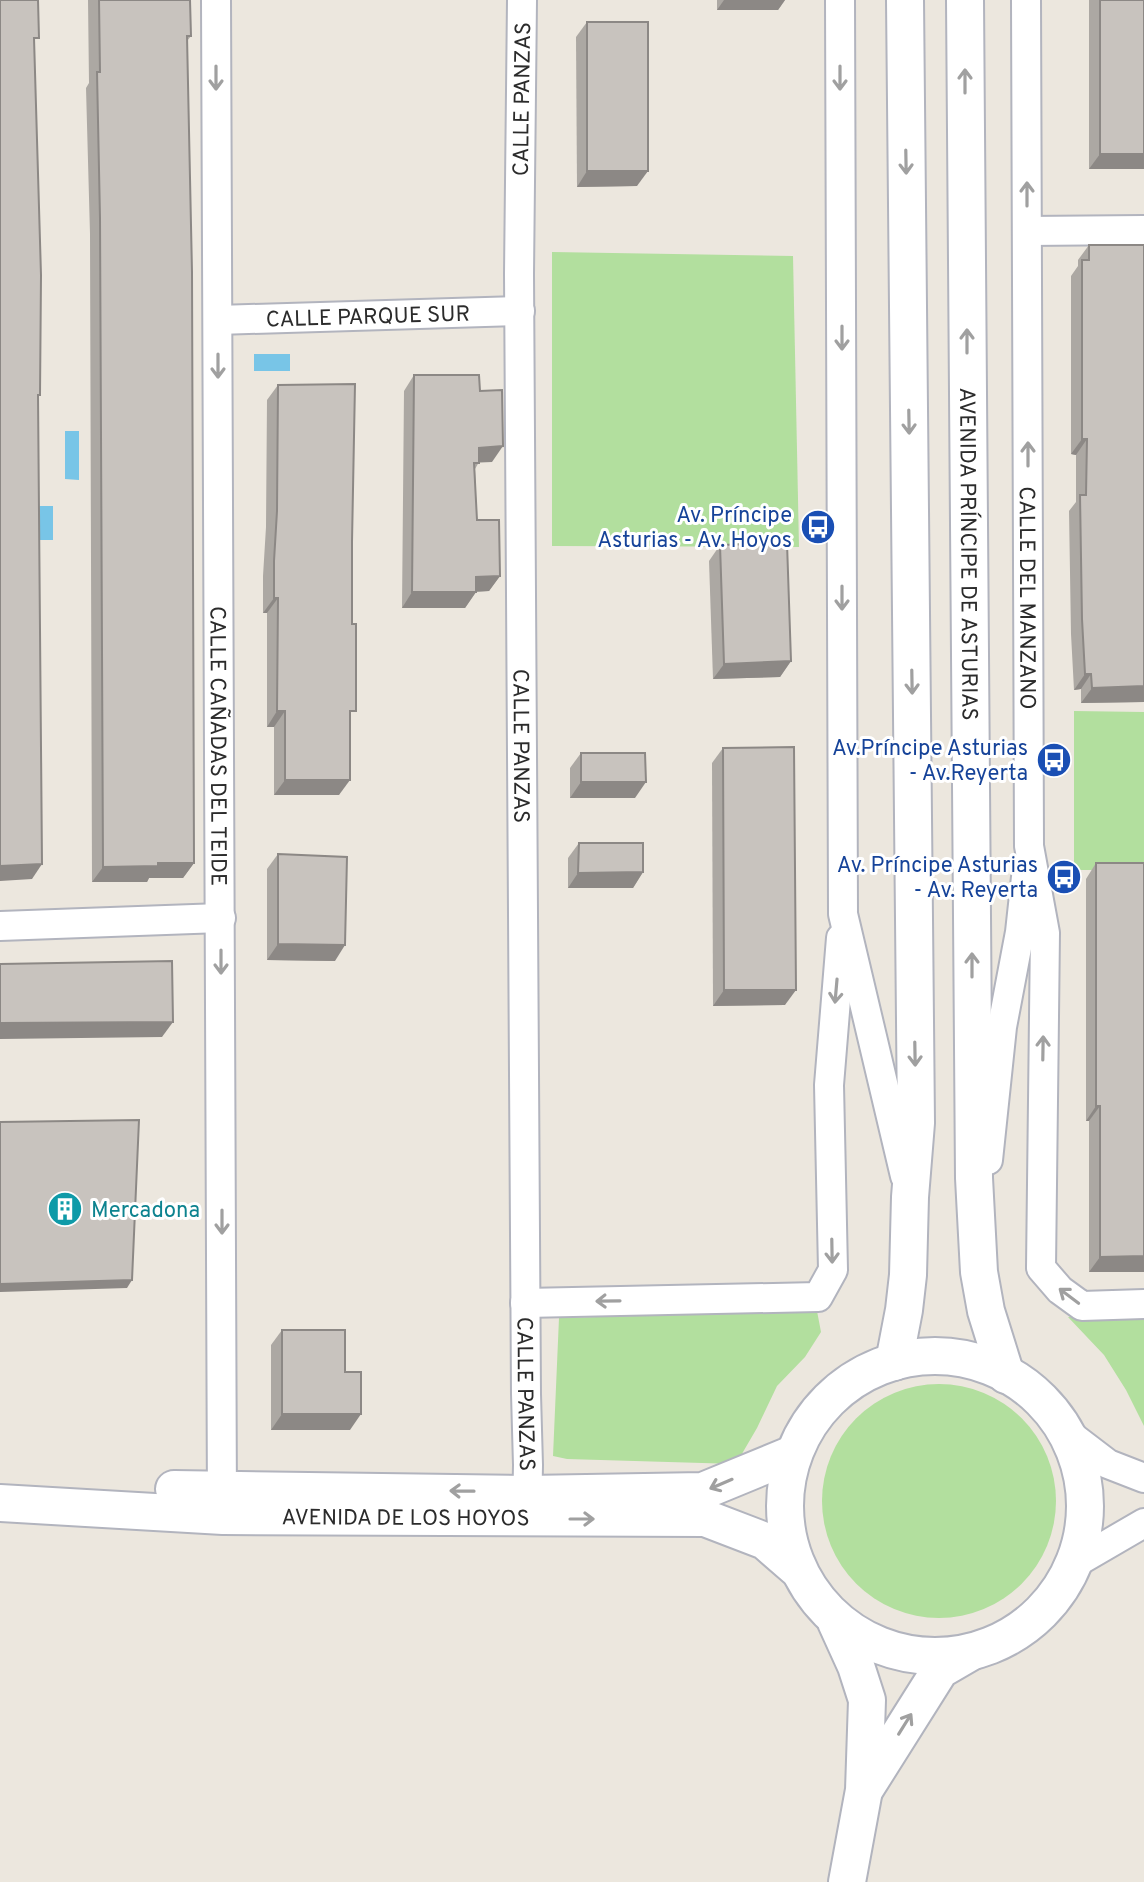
<svg xmlns="http://www.w3.org/2000/svg" width="1144" height="1882" font-family="Overpass,sans-serif">
  <rect width="100%" height="100%" fill="#ece7de"/>
  <g fill="#b2df9e">
    <path d="M552,252L793,256L799,547L552,546Z"/>
    <path d="M1074,711L1144,712V870H1074Z"/>
    <path d="M817,1311L821,1332L805,1357L777,1386L757,1428L736,1464L567,1459L553,1456L559,1318Z"/>
    <path d="M1068,1317L1144,1318V1426L1126,1390L1104,1355Z"/>
    <circle cx="939" cy="1501" r="117"/>
  </g>
  <g fill="#78c5e7">
    <rect x="254" y="354" width="36" height="17"/>
    <path d="M65,431H79V480L65,479Z"/>
    <path d="M34,506H53V540H28Z"/>
  </g>
  <g fill="none" stroke-linecap="round" stroke-linejoin="round">
    <g stroke="#b2b4be" stroke-width="32">
      <g id="minor">
        <path id="s1" d="M216,0L222,1507"/>
        <path id="s2" d="M522,0L519,274L526,1394L528,1465L527,1515"/>
        <path d="M840,0L843,914L905,1176"/>
        <path id="s3" d="M1026,0L1029,846L1045,933L1041,1268L1060,1290L1082,1306L1144,1304"/>
        <path d="M1027,231L1144,230"/>
        <path id="s4" d="M218,320L520,311"/>
        <path d="M0,926L221,918"/>
        <path d="M988,1160L1002,1027L1020,932L1026,877"/>
        <path d="M525,1303L818,1297L833,1270L829,1085L841,938"/>
        <path d="M1070,1435L1108,1464L1144,1478"/>
        <path d="M1072,1565L1144,1523"/>
      </g>
    </g>
    <g stroke="#b2b4be" stroke-width="40">
      <g id="tertiary">
        <path id="s5" d="M965,0L974,1178L979,1272L986,1311L1006,1375"/>
        <circle cx="935" cy="1506" r="150"/>
        <path d="M894,1362L904,1310L908,1275L910,1197L916,1123L905,0"/>
        <path d="M174,1489L528,1494L703,1491L793,1454"/>
        <path id="s6" d="M0,1503L223,1516L705,1518L765,1541L796,1568"/>
        <path d="M836,1622L856,1666L867,1700L864,1790L847,1882"/>
        <path d="M865,1789L940,1670L971,1652"/>
      </g>
    </g>
    <use href="#minor" stroke="#fff" stroke-width="28"/>
    <use href="#tertiary" stroke="#fff" stroke-width="36"/>
  </g>
  <g fill="#aca8a3">
    <path d="M88,0H190L191,36L187,41L194,863L183,878H149L147,882H92L90,234L86,88L89,83Z"/>
    <path d="M717,0H785L778,10H717Z"/>
    <rect x="1089" y="0" width="55" height="169"/>
    <path d="M587,22L637,186L577,187L576,37Z"/>
    <path d="M1089,245H1144V702L1081,703V689L1074,690L1071,634L1069,511L1076,502V455L1071,454V276L1078,266V260Z"/>
    <path d="M414,375L480,391L492,462H479L475,469L477,520L500,576L489,591L476,592L465,608H402L404,391Z"/>
    <path d="M278,385L352,542L350,719L339,795H274V727H267V613H263V576L266,527L267,400Z"/>
    <path d="M720,545L791,661L780,677L713,679L709,561Z"/>
    <path d="M723,748L785,1005L713,1006L712,763Z"/>
    <path d="M581,753L635,798H570V768Z"/>
    <path d="M579,843L643,872L633,888H568V858Z"/>
    <path d="M278,854L335,961L267,960V869Z"/>
    <path d="M1096,863L1144,1272H1089V1121H1086V879Z"/>
    <path d="M282,1330L345,1372L350,1430H271V1345Z"/>
  </g>
  <g fill="#8c8885">
    <path d="M724,0H785L778,10H717Z"/>
    <path d="M1100,154H1144V169H1089Z"/>
    <path d="M587,171H648L637,186L577,187Z"/>
    <path d="M1082,439H1087L1076,455L1071,454Z"/>
    <path d="M503,446L492,462L468,463L479,448Z"/>
    <path d="M500,576L489,591L466,592H476L465,608H402L412,592L476,577Z"/>
    <path d="M274,598H278L267,613H263Z"/>
    <path d="M791,661L780,677L713,679L724,664Z"/>
    <path d="M1085,674H1091L1081,689L1074,690Z"/>
    <path d="M1144,686V702L1081,703L1092,688Z"/>
    <path d="M277,711H285L274,727H267Z"/>
    <path d="M285,780H350L339,795H274Z"/>
    <path d="M581,782H646L635,798H570Z"/>
    <path d="M158,863H194L183,878H149L147,882H92L103,867Z"/>
    <path d="M42,864L32,879L0,881V866Z"/>
    <path d="M643,872L633,888H568L578,873Z"/>
    <path d="M278,944L345,945L335,961L267,960Z"/>
    <path d="M724,990H796L785,1005L713,1006Z"/>
    <path d="M173,1022L162,1037L0,1039V1023Z"/>
    <path d="M1096,1106H1100L1089,1121H1086Z"/>
    <path d="M1144,1256V1272H1089L1100,1257Z"/>
    <path d="M132,1280L127,1288L0,1292V1284Z"/>
    <path d="M282,1414H361L350,1430H271Z"/>
  </g>
  <g fill="#c8c3be" stroke="#8c8885" stroke-width="2">
    <path d="M0,0H38L39,38H34L41,275L40,395H38L42,864L0,866Z"/>
    <path d="M99,0H190L191,36H187L192,272L194,863H158V866L103,867L100,218L97,72H100Z"/>
    <rect x="1100" y="0" width="44" height="154"/>
    <rect x="587" y="22" width="61" height="149"/>
    <path d="M1089,245H1144V686L1092,688L1091,674H1085L1082,619L1080,495H1086L1087,439H1082V260H1089Z"/>
    <path d="M414,375H479L480,391L502,390L503,446L479,448V463H474L477,520H499L500,576L476,577V592H412Z"/>
    <path d="M355,384L352,542V624H356V711H350V780H285V711H277L278,598H274V561L277,511L278,385Z"/>
    <path d="M787,543L791,661L724,664L720,545Z"/>
    <path d="M794,747L796,990H724L723,748Z"/>
    <path d="M581,753H645L646,782H581Z"/>
    <path d="M579,843H643V872L578,873Z"/>
    <path d="M278,854L347,857L345,945L278,944Z"/>
    <path d="M1096,863H1144V1256L1100,1257V1106H1096Z"/>
    <path d="M172,961L173,1022L0,1023V964Z"/>
    <path d="M139,1120L132,1280L0,1284V1122Z"/>
    <path d="M282,1330H345V1372H361V1414H282Z"/>
  </g>
  <defs><path id="oneway-shaft" d="M-6 0H5M1.5-3L5.5 0L1.5 3" fill="none" stroke-width="1.6" stroke-linecap="round" stroke-linejoin="round" transform="scale(2)"/></defs>
  <g stroke="#a0a0a0">
    <use href="#oneway-shaft" transform="translate(216 78) rotate(90)"/>
    <use href="#oneway-shaft" transform="translate(840 78) rotate(90)"/>
    <use href="#oneway-shaft" transform="translate(965 81) rotate(-90)"/>
    <use href="#oneway-shaft" transform="translate(906 162) rotate(89)"/>
    <use href="#oneway-shaft" transform="translate(1027 194) rotate(-90)"/>
    <use href="#oneway-shaft" transform="translate(842 338) rotate(90)"/>
    <use href="#oneway-shaft" transform="translate(967 341) rotate(-90)"/>
    <use href="#oneway-shaft" transform="translate(218 366) rotate(90)"/>
    <use href="#oneway-shaft" transform="translate(909 422) rotate(89)"/>
    <use href="#oneway-shaft" transform="translate(1028 454) rotate(-90)"/>
    <use href="#oneway-shaft" transform="translate(842 598) rotate(90)"/>
    <use href="#oneway-shaft" transform="translate(912 682) rotate(89)"/>
    <use href="#oneway-shaft" transform="translate(221 962) rotate(90)"/>
    <use href="#oneway-shaft" transform="translate(972 965) rotate(-90)"/>
    <use href="#oneway-shaft" transform="translate(836 991) rotate(95)"/>
    <use href="#oneway-shaft" transform="translate(1043 1048) rotate(-89)"/>
    <use href="#oneway-shaft" transform="translate(915 1054) rotate(89)"/>
    <use href="#oneway-shaft" transform="translate(222 1222) rotate(90)"/>
    <use href="#oneway-shaft" transform="translate(832 1251) rotate(89)"/>
    <use href="#oneway-shaft" transform="translate(1069 1296) rotate(-143)"/>
    <use href="#oneway-shaft" transform="translate(608 1301) rotate(179)"/>
    <use href="#oneway-shaft" transform="translate(721 1484) rotate(157)"/>
    <use href="#oneway-shaft" transform="translate(462 1491) rotate(-179)"/>
    <use href="#oneway-shaft" transform="translate(582 1519)"/>
    <use href="#oneway-shaft" transform="translate(905 1724) rotate(-58)"/>
  </g>
  <defs>
    <g id="bus-disc" transform="scale(1.8)"><circle r="9.5" fill="#1a4fb4" stroke="#fff"/><path d="M-5-6H5V4H4V6H2V4H-2V6H-4V4H-5ZM-3.5-4V0h7V-4ZM-3.5 1.2v1.5H-2V1.2ZM2 1.2v1.5H3.5V1.2Z" fill="#fff"/></g>
    <g id="building-disc" transform="scale(1.8)"><circle r="9.5" fill="#0f9aa8" stroke="#fff"/><path d="M-4-6H4V6H1V3H-1V6H-4ZM-2.5-4.3h1.7v1.8h-1.7ZM.8-4.3h1.7v1.8H.8ZM-2.5-1h1.7V.8h-1.7ZM.8-1h1.7V.8H.8Z" fill="#fff"/></g>
  </defs>
  <g fill-rule="evenodd">
    <use href="#bus-disc" x="818" y="527"/>
    <use href="#bus-disc" x="1054" y="760"/>
    <use href="#bus-disc" x="1064" y="877"/>
    <use href="#building-disc" x="65" y="1209"/>
  </g>
  <g text-anchor="middle" stroke-width="6" stroke-linejoin="round" paint-order="stroke">
    <g font-size="22" fill="#2b2b2b" stroke="#fff">
      <text transform="translate(521 99) rotate(-89)" y="8">CALLE PANZAS</text>
      <text dy="8" stroke="none"><textPath href="#s4" startOffset="150">CALLE PARQUE SUR</textPath></text>
      <text dy="8" stroke="none"><textPath href="#s5" startOffset="554">AVENIDA PRÍNCIPE DE ASTURIAS</textPath></text>
      <text dy="8" stroke="none"><textPath href="#s3" startOffset="598">CALLE DEL MANZANO</textPath></text>
      <text dy="8" stroke="none"><textPath href="#s1" startOffset="746">CALLE CAÑADAS DEL TEIDE</textPath></text>
      <text dy="8" stroke="none"><textPath href="#s2" startOffset="746">CALLE PANZAS</textPath></text>
      <text dy="8" stroke="none"><textPath href="#s2" startOffset="1394">CALLE PANZAS</textPath></text>
      <text dy="8" stroke="none"><textPath href="#s6" startOffset="406">AVENIDA DE LOS HOYOS</textPath></text>
    </g>
    <g font-size="22" fill="#164399" stroke="#fff" text-anchor="end">
      <text x="792" y="522">Av. Príncipe<tspan x="792" dy="25">Asturias - Av. Hoyos</tspan></text>
      <text x="1028" y="755">Av.Príncipe Asturias<tspan x="1028" dy="25">- Av.Reyerta</tspan></text>
      <text x="1038" y="872">Av. Príncipe Asturias<tspan x="1038" dy="25">- Av. Reyerta</tspan></text>
    </g>
    <g font-size="22" fill="#0d838f" stroke="#fff" text-anchor="start">
      <text x="91" y="1217">Mercadona</text>
    </g>
  </g>
</svg>
